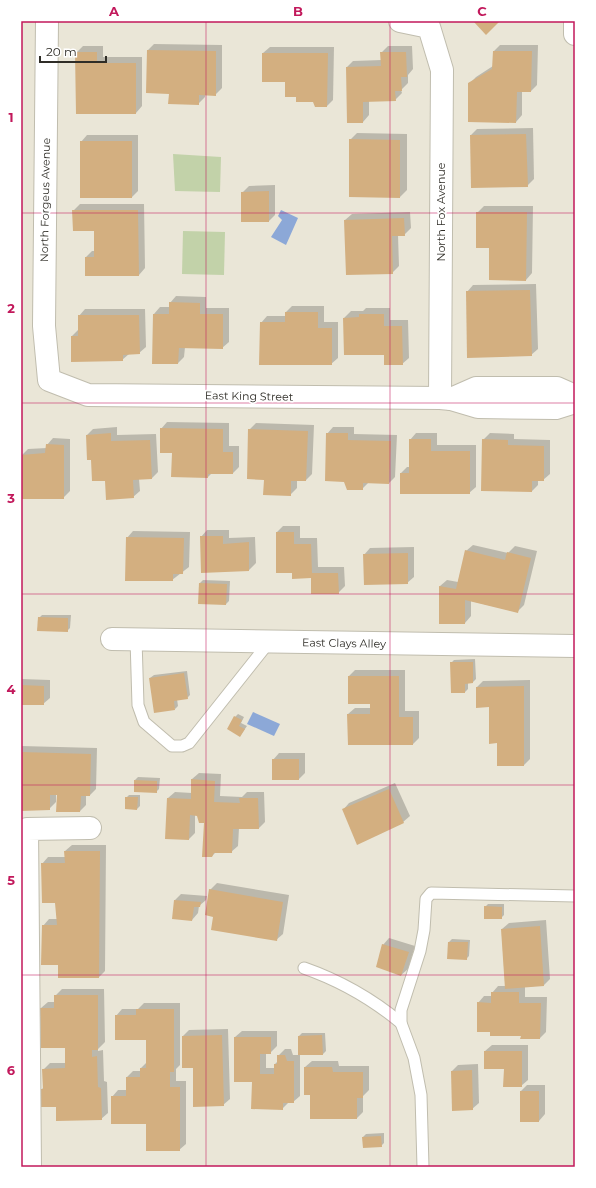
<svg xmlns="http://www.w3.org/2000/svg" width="596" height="1188" font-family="Montserrat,sans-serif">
  <rect width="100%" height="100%" fill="#eae6d7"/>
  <g fill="#c2d2a9">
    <path d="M173,154L221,157L220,192L175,191Z"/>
    <path d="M183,231L225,232L224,275L182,274Z"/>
  </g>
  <g fill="#8ca8d7">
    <path d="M281,210L298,218L286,245L271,237L282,220L278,216Z"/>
    <path d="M253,712L280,724L274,736L247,724Z"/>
  </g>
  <g fill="#0003">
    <path d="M154,44L222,45V88L215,95H205V97L198,104L148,50Z"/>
    <path d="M500,45H538L537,85L531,91H522V115L516,122L469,84L476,77L493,66L494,51Z"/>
    <path d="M83,46H103V57H142V106L136,113L76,53Z"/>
    <path d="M388,46H412L413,69L408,75V83L401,90L402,93L395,100L369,101V115L363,122H348L347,67L353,61L382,60L381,53Z"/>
    <path d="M270,47H334L333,100L327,106L297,96L263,53Z"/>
    <path d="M533,128L534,179L527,186L471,135L477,129Z"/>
    <path d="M357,133L407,134V190L400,197L350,196V140Z"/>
    <path d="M87,135H138V191L132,197L81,142Z"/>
    <path d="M275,185V215L269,221L242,193L249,186Z"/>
    <path d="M80,204H144L145,268L139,275L86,257L92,251H95V230L73,211Z"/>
    <path d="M484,206H533L532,273L526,280L490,279V247L477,213Z"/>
    <path d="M410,212L411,228L404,235H398L399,266L392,273L345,220L352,214Z"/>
    <path d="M536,284L538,349L531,355L467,292L473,285Z"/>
    <path d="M176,296L206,297V308H229V342L222,348L185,347L184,357L178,363H153L154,314L160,307H170V303Z"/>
    <path d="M292,306H324V322H338V358L331,364L261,323L267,316H286V312Z"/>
    <path d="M366,308H390V320H408L409,358L402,364L385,354L344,318L351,311H363Z"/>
    <path d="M85,309H145L146,347L139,353L129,354L122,360L72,336L78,330L79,316Z"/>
    <path d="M167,422L229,423V446H239V467L233,473H212L208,477L172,476L173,452L161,429Z"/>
    <path d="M256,423L314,425L312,474L306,480H297V488L290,495L265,479L249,430Z"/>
    <path d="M117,427V435L156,434L158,472L152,478L139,479L140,491L133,497L106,480L92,459L87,435L93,429Z"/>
    <path d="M333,427H354V434L397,435L395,477L389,483L369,482L362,489L327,434Z"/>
    <path d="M416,433H437V445H476V487L469,493L401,473L407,467H410V440Z"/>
    <path d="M490,433L514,434V439L550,440V474L543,480H538V485L532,491L483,440Z"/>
    <path d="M53,438L70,439V491L63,498H21V456L28,449L47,448V445Z"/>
    <path d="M283,526H300V538H317L318,567H344L345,586L338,593L312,577L293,572L277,532Z"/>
    <path d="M207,530H229V538L255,537L256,563L249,570L202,572L201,537Z"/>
    <path d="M133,531L190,532L189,567L172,580L127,538Z"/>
    <path d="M473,545L508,553L515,546L537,551L524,605L517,612L471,601V616L465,623H440V586L447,580L458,582L466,551Z"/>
    <path d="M414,547V577L407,583L364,555L370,548Z"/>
    <path d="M203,580L230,581L229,601L226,604L200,583Z"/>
    <path d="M42,615H71L70,628L67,631L39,618Z"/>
    <path d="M475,659L476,679L473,682H468V689L465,692L451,663L454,660Z"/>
    <path d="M355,670H405V711H419V738L413,744L348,714L355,708H371V703L349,676Z"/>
    <path d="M187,671L190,695L187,698L177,699L178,706L175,709L150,678L154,675Z"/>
    <path d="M21,679L50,680V698L43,704H21Z"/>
    <path d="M530,680V759L524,765L498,742L490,706L477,687L483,681Z"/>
    <path d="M238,714L244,717L241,723L247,726L240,736L235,717Z"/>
    <path d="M21,746L97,748L96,789L90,795H86V805L80,811L58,794H56V802L49,809L21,810Z"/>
    <path d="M279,753H305V773L299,779L273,760Z"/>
    <path d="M199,773L221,774L220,796L242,797L247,792H264L265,822L259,828H239L238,846L231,852H216L212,856L205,822L198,815H195V833L189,839L168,798L175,792L192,793V779Z"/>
    <path d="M138,777L160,778L159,789L156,792L135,780Z"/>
    <path d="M395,783L410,816L403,822L343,810L349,803Z"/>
    <path d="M129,795H140V806L137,809L126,798Z"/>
    <path d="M72,845H106L105,971L99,977L59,964L43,926L49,919H57L56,902L42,864L48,857H65V851Z"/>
    <path d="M217,883L289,895L283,934L276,940L214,916L210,890Z"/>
    <path d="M181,894L207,896L206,900L199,906L198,913L192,920L175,900Z"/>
    <path d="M488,904H504V915L501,918L485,907Z"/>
    <path d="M546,920L550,979L544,985L525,987V997H547L546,1032L540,1038L491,1031L478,1003L484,996H492V993L498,986H506L502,929L509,923Z"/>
    <path d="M389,938L415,946L408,969L401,975L383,945Z"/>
    <path d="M452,939L470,940L469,956L466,959L449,942Z"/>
    <path d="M62,989H104L105,1042L98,1049V1051L103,1050L104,1081L107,1082L108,1113L101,1119L57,1106L41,1090L44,1087L43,1070L50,1063H66V1047L41,1008L48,1002H55V996Z"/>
    <path d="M144,1003H180V1065L176,1069V1081H186V1144L179,1150L147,1123L112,1097L118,1090H127V1077L133,1071H141V1068L147,1062V1039L116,1016L122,1009H138Z"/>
    <path d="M228,1029L230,1099L223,1105L194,1067L183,1036L189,1030Z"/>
    <path d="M242,1031H277V1046L270,1053H266V1068H275V1064L278,1061V1056L285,1049H291L293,1055H299V1036L302,1033H325L326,1051L323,1054H300V1096L293,1102H289L282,1109L253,1081L235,1037Z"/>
    <path d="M492,1045H528V1080L521,1086L505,1068L485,1051Z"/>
    <path d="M312,1061H338L339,1066H369V1090L363,1096V1112L357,1118L311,1094L305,1067Z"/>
    <path d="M478,1064L479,1103L472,1109L452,1071L458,1065Z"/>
    <path d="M527,1085H545V1114L539,1121L521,1091Z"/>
    <path d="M384,1133V1143L381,1146L363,1137L366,1134Z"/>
  </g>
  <g fill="#d3af80">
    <path d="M473,21H500L486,35Z"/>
    <path d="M147,50L216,51V96L199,95V105L168,104L169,94L146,93Z"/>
    <path d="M493,51H532L531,92H517L516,123L468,122V83L492,69Z"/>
    <path d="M75,52H97V63H136V114H76Z"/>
    <path d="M380,52H406L407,77H401L402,91H395L396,101L363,102V123H347L346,67L381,66Z"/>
    <path d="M262,53H328L327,107H315L313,102H296V97H285V82H262Z"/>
    <path d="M526,134L528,187L471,188L470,135Z"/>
    <path d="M349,139L400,140V198L349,197Z"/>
    <rect x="80" y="141" width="52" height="57"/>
    <path d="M269,191V222H241V192Z"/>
    <path d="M72,210H138L139,276H85V257H94V231H73Z"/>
    <path d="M476,212H527L526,281L489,280V248H476Z"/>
    <path d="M404,218L405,236H392L393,274L346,275L344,220Z"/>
    <path d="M530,290L532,356L467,358L466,291Z"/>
    <path d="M169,302L200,303V314H223V349L179,348L178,364H152L153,314H169Z"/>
    <path d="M285,312H318V328H332V365H259L260,322H285Z"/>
    <path d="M359,314H384V326H402L403,365H384V355H344L343,318L359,317Z"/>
    <path d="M78,315H139L140,354L123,355V361L71,362V336H78Z"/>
    <path d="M160,428L223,429V452H233V474H208V478L171,477L172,453H160Z"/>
    <path d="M248,429L308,431L306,481H291V496L263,495L264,480L247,479Z"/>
    <path d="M111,433V441L150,440L152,479L133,480L134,498L106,500L105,481H92L91,460H87L86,435Z"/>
    <path d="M326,433H348V440L391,441L389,484L363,483V490H347L344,482L325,481Z"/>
    <path d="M409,439H431V451H470V494H400V473H409Z"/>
    <path d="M482,439L508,440V445L544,446V481H532V492L481,491Z"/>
    <path d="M46,444L64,445V499H21V455L45,453Z"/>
    <path d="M276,532H294V544H311L312,573H338L339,594H311V578L292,579V573H276Z"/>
    <path d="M200,536H223V544L249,542V571L201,573Z"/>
    <path d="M126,537L184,538L183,574H173V581H125Z"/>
    <path d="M465,550L505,560L507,552L531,558L518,613L465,600V624H439V586L456,589Z"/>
    <path d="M408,553V584L364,585L363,554Z"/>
    <path d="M199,583L227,584L226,605L198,604Z"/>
    <path d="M38,617L68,618V632L37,631Z"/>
    <path d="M450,662H473V683L465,684V693H451Z"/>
    <path d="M184,673L188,699L174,701L175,710L154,713L149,678Z"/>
    <path d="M348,676H399V717H413V745H348L347,714H370V704H348Z"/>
    <path d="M21,685L44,686V705H21Z"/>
    <path d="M524,686V766H497V743L489,744V707L476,708V687Z"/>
    <path d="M234,716L242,720L239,726L245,729L240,737L227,729Z"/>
    <path d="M21,752L91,754L90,796H81L80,812H56L57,795H50V810L21,811Z"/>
    <rect x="272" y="759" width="27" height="21"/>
    <path d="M191,779L215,781L214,802L240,803L239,798H258L259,829H233L232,853H214L212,857H202L204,823H199L197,816L190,815L189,840L165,839L167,798L191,799Z"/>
    <path d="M134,780L157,781V793L134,792Z"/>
    <path d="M389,789L404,823L357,845L342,809Z"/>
    <path d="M125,797H138L137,810L125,809Z"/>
    <path d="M64,851H100L99,978H58V965H41L42,925H57L55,903H42L41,863H65Z"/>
    <path d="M209,889L283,902L277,941L211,930L213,917L205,915Z"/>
    <path d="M174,900L201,902L200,907H194L192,921L172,919Z"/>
    <path d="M484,906L502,907V919H484Z"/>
    <path d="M540,926L544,986L505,989L501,929Z"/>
    <path d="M448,942H468L467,960L447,959Z"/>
    <path d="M382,944L409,952L401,976L376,967Z"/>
    <path d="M491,992H519V1003H541L540,1039H520L521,1036H490V1032H477V1002L491,1003Z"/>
    <path d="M54,995H98V1050H92V1057L97,1056L98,1087L101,1088L102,1120L56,1121V1107H41L40,1089H43L42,1069L65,1068V1048H41L40,1008H54Z"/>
    <path d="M136,1009H174V1072H170V1087H180V1151H146V1124H111V1096H126V1077H140V1068H146V1040H115V1015H136Z"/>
    <path d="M222,1035L224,1106L193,1107V1068H182V1036Z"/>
    <path d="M322,1035L323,1055H298V1036Z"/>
    <path d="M234,1037H271V1054H260V1074H274V1064H277V1055H285L287,1061H294V1103H283V1110L251,1109L252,1082H234Z"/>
    <path d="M484,1051H522V1087H503L504,1069H484Z"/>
    <path d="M304,1067H332L333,1072H363V1098H357V1119H310V1095H304Z"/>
    <path d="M472,1070L473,1110L452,1111L451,1071Z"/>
    <rect x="520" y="1091" width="19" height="31"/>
    <path d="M381,1136L382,1147L363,1148L362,1137Z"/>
  </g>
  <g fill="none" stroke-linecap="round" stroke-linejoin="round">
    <g stroke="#c0bdae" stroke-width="13">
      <g id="service">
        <path d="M136,639L138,705L144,722L172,746H182L189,743L270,641"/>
        <path d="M304,968C341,981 371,998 401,1023"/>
        <path d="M423,1167L421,1095L414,1058L401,1023V1010L420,951L424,930L426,899L431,893L575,896"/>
      </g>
    </g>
    <g stroke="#c0bdae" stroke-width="24">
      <g id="minor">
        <path d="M47,21L44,326L49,380L88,395L440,398L451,399L478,407L556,408L575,402"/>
        <path d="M400,21L429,27L442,70L440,398"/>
        <path d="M575,21V34"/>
        <path d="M451,399L476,388H557L575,396"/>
        <path d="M112,639L575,646"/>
        <path d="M30,1167L27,829L90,828"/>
      </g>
    </g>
    <use href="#service" stroke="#fff" stroke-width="11"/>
    <use href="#minor" stroke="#fff" stroke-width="22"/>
  </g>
  <path fill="none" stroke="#c2185b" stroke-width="1" stroke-opacity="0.55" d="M206,21V1167M390,21V1167M21,213H575M21,403H575M21,594H575M21,785H575M21,975H575"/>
  <g text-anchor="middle" stroke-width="3.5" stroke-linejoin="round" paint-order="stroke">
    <g font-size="11" fill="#2f2d27" stroke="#fff">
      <text transform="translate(45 200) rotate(-89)" y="4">North Forgeus Avenue</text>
      <text transform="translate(441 212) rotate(-90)" y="4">North Fox Avenue</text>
      <text transform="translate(249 396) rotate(1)" y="4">East King Street</text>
      <text transform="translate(344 643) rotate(1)" y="4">East Clays Alley</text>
    </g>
  </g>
  <rect width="596" height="1188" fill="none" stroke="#ffffff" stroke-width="44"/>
  <path d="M40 56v6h66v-6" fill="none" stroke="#2f2d27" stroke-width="2"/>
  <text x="46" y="56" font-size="12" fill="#2f2d27" stroke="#ffffff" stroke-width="3" paint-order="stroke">20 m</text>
  <rect x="22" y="22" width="552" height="1144" fill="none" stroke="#c2185b" stroke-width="1.5"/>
  <g font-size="13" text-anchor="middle" font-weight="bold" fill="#c2185b">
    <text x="114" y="16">A</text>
    <text x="298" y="16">B</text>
    <text x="482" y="16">C</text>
    <text x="11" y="122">1</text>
    <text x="11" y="313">2</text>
    <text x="11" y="503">3</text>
    <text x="11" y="694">4</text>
    <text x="11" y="885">5</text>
    <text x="11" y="1075">6</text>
  </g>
</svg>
